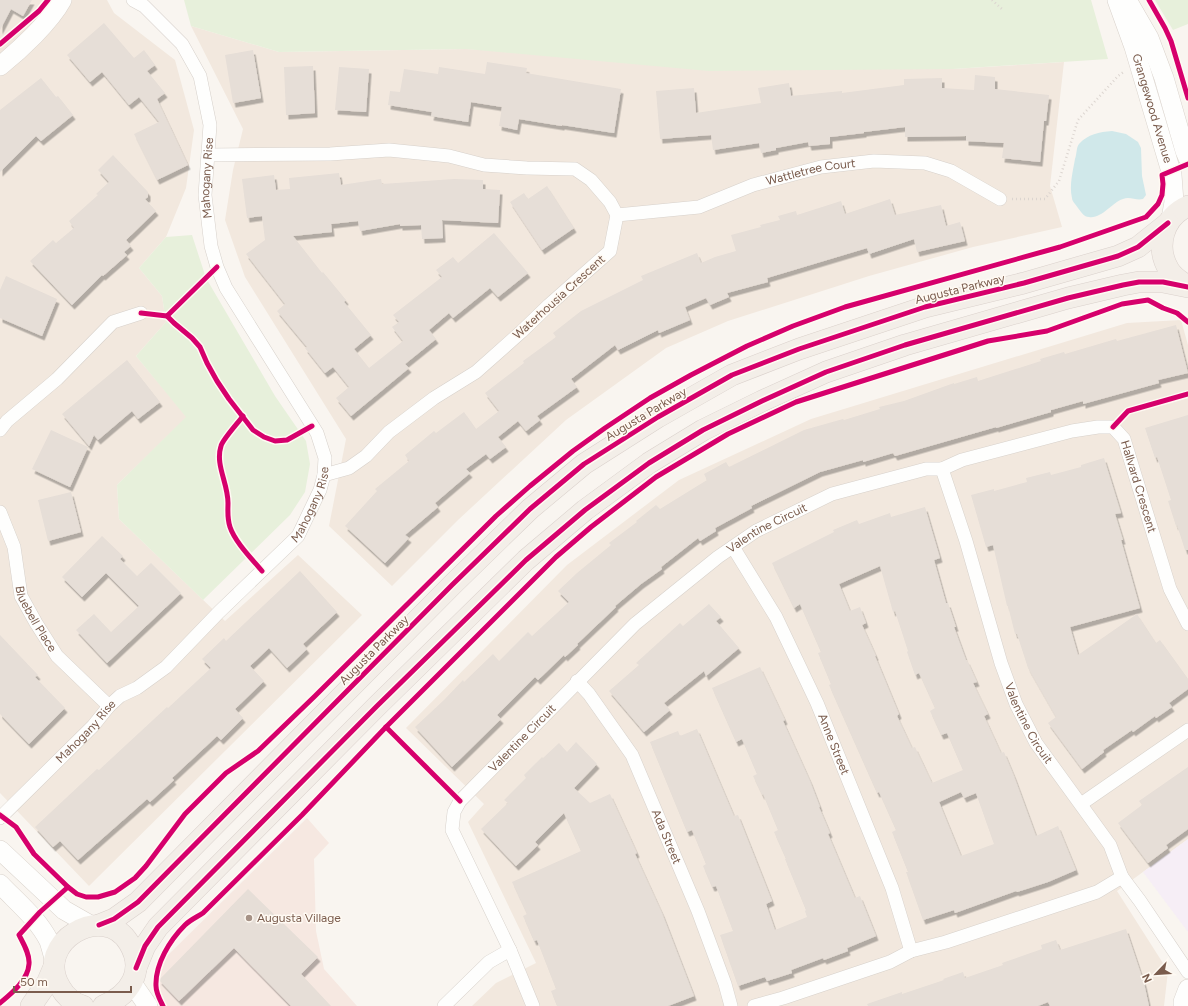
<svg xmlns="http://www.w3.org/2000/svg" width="1188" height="1006" font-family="Figtree,sans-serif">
  <defs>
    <filter id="shadow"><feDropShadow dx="2.5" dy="4.5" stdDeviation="0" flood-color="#0004"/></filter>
  </defs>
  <rect width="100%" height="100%" fill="#f9f5f0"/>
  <g fill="#f2e8de">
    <path d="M0,0H107L114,13L175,60L194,130L186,188L166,237L139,268L162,296L166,322L136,356L187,417L117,485L119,519L225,621L298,555L362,615L89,886L0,793Z"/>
    <path d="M191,26L279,52L466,49L953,69L1064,62L1050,186L1062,227L973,247L869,276L728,321L666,348L566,420L458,520L392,586L329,526L346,439L245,277L225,220L233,170L243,129Z"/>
    <path d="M1181,320L1188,345V839L1117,891L1168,971L1164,1006H472L496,983L536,963L468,822L484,804L406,728L567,565L679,480L811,419L1127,323Z"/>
  </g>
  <path fill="#f6e8e1" d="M307,818L329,843L314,859L316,931L324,969L357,1006H164L154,994V976L167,956Z"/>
  <path fill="#f6eef6" d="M1188,839V932L1143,872Z"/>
  <g fill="#e7f0db">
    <path d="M184,0H1091L1108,59L953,69L709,71L466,49L279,52L191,26Z"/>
    <path d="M1155,0H1188V24L1173,30Z"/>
    <path d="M192,235L206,278L275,396L306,441L310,464L305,492L290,515L203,600L119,519L117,485L186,417L136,356L166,322L162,296L139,268L166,237Z"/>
  </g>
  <path fill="#d0e8ea" d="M1112,131L1126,134L1138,142L1141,148L1142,176L1146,195L1143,199C1136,201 1130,196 1123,199C1111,203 1102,219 1089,217C1084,217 1081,212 1078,208C1076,205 1072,201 1072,198C1069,185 1073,171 1075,159C1077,154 1076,148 1079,144C1088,134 1099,132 1112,131Z"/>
  <g fill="#e6ded7" fill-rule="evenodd" filter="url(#shadow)">
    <path d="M0,0H32L23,16L11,9L0,30Z"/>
    <path d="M104,23L134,58L144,50L155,65L147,71L165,93L157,99L188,165L157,180L134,134L159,122L139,97L129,105L102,72L90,82L67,55Z"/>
    <path d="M253,50L261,98L233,103L225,55Z"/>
    <path d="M487,62L527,68L526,73L621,89L614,133L562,125V126L519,119L517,130L499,126L502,107L471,102L468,122L431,116L432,112L388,105L390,91L400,92L404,69L438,74L439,67L485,74Z"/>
    <path d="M313,66L315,113L286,115L284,67Z"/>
    <path d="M339,67L369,69L366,112L335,110Z"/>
    <path d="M975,75L995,77V89L1049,95L1046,121H1044L1040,162L1002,158L1004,143L966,141V136L905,137V127L864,132V133L830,137V144L809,146L808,142L776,148V150L761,153L759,143L713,150L711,135L660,139L656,91L694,88L696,113L761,103L758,88L789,83L791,96L842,91V93L904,85V79L942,78V88L974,90Z"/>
    <path d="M41,78L56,97L58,96L73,115L41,141L36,136L0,172V110Z"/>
    <path d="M113,155L148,192V197L145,199L156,211L126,240L131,246L124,252L127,255L103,276L102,275L72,305L30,261L53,240L56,243L74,228L69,221L98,195L96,194L109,182L98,170Z"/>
    <path d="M339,173L341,185L381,179L382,184L454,179L483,180V189L500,190L498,223L442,220L443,238L422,239L421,225L400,226V224L360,231L358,221L331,224L332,232L293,236L322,273L323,272L346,300L344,302L371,335L354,349L369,368L403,341L392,327L399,322L393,315L442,277L436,270L453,257L458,263L494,233L528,273L498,297L490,288L453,318L449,313L429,330L436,339L405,364L409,368L351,416L336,398L349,387L333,367L325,373L305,348L307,347L277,311L285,304L246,254L265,240L262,216L247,218L242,179L274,175L276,190L290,189L289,178Z"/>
    <path d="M547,186L574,228L542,250L510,202L524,193L528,199Z"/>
    <path d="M890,199L895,215L941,205L946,226L960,222L965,241L917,252L914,239L869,254L867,248L767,278L768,282L727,293L729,297L710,305L706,298L685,307L690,320L659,333L658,330L618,350L615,345L571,379L577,387L537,416L540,420L526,431L518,421L498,437L506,447L490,459L486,454L466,469L470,473L435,503L438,507L405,535L409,538L385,563L345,526L377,491L375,489L409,461L405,455L434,431L436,433L464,412L476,429L499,411L485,393L524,363L523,361L556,337L553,333L581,311L643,280L641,276L697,253L701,263L715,257L736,251L731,235L761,227L760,225L780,220L778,216L796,211L797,215L841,201L845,214Z"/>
    <path d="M6,276L57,299L42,336L0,318V290Z"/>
    <path d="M1176,325L1188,373L1158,380L1159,383L1083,404V401L1051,410V412L996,428V427L895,456L893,453L863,462V460L820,472L751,506L752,508L715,528L716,531L700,541L698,538L661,567L662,569L641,584L615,606L616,607L577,644L578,645L565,657L564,655L538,680L535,677L497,715L501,719L452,767L415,727L444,700L463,680L464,682L493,654L499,661L528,632L532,636L569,602L558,591L577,573L611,545L609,543L637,522L636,521L656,505L660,509L707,480L704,474L726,462L729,467L804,430L843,419L844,420L880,409L879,407L904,401L954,383V384L977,377L978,381L1041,361L1040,359L1064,352L1065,354L1116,339L1117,341Z"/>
    <path d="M127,360L160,402L138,419L132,411L98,440L94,435L89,446L62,414Z"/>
    <path d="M1188,415V550H1185L1177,525L1176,526L1168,501L1171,500L1157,457L1155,458L1145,428Z"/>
    <path d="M51,430L88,447L70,487L32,469Z"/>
    <path d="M1104,458L1121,513L1115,514L1123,540H1121L1140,608L1070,627L1078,655L1137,614L1156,643L1160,640L1188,679V689L1169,703L1172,707L1156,718L1155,716L1133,732L1132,730L1103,750L1104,752L1082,769L1048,723L1056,717L1028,668L1017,634H1015L1008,606H1007L993,545L986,547L971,495L994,489V491L1027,482L1026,478L1050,472L1051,475L1081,467V465Z"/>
    <path d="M71,492L81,532L48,541L38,500Z"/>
    <path d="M925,507L940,558L934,560L946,603H948L956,627H954L966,660H967L977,682L973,683L988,714L984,716L1001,753L1004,752L1014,776L1036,836L1058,826L1076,870L1048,882L1017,892L1016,891L955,913L954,910L923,920L906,872H908L892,832L896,830L879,792L877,793L829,685L831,684L818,653L821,652L800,604L794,608L772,563L834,532L833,530L857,520L859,524L890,513L891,517ZM880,566L893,612L895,611L908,651L907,652L915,675L919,673L935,708L930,711L941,735L947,733L963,770L932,783L915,747L912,748L897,716L899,714L875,656H876L862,625L866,623L860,607L850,611L839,584ZM961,792L964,798L976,793L994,844L961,856L939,802Z"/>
    <path d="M102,536L123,556L120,559L137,576L151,563L181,593L107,663L76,630L94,614L111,632L139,606L106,573L82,597L62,577Z"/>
    <path d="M300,571L337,612L303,644L307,649L287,668L269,648L250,666L264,681L235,709L243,718L221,740L217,736L172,778L174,780L150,802L147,799L78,860L60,841L53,847L35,827L97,769L99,770L167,707L168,708L211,668L202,659L224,638L226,641Z"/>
    <path d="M709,604L721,617L716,621L739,648L706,676L704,671L664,703L670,710L644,732L609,691L639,665L636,663L680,623L683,626Z"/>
    <path d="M0,635L38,675L35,677L65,708L29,744L0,714Z"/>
    <path d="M760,667L785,720L783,721L810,781L820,807H819L830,833L828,834L855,898L860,896L876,936L847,948L848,951L824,960L823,958L791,970L792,973L767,981L765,977L738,986L720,935L733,931L716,886L712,887L703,866L706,864L692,830L687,832L650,742L678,731L680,736L697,729L734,816L738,815L772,901L766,904L775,930L807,917L805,911L806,910L785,859H786L774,832L778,830L763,794L762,795L753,776L757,774L742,739L736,742L712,688Z"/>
    <path d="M576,742L597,764L574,788L590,803L610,794L637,853L635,854L662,913L694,996L668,1006H557L551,991L556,989L537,940L534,941L523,916L527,914L512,882L581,851L564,813L535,842L538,845L516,866L481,829L508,803L504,800L526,778L524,775L542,757L543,758L559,743L567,752Z"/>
    <path d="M1188,767V829L1166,845L1168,848L1148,863L1118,823L1142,805L1139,801Z"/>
    <path d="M248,889L318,957L301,974L331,1006H291L234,948L179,1001L159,980Z"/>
    <path d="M1126,929L1144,983L1149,1006H1050L1048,1002L1038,1006H868L867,1004L902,992V994L944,980L943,979L963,972L965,978L1003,965L1002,963L1042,949L1041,945L1056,940L1060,950Z"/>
  </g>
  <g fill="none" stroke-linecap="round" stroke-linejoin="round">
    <g stroke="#d7d1cb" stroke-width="14">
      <g id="street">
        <path d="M208,155L330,154L389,150L449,156L484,165L527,168L575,169L591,180L610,202L617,215L610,251L549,305L521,332L476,372L434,398L389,432L366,456L349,468L324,475"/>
        <path id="s1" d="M617,215L699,207L753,185L821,167L874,161L925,163L951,171L1000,199"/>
        <path d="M0,430L7,421L57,379L113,322L141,313"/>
        <path id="s2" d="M942,469L962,460L1072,431L1098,427H1113L1124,439L1170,589L1188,624"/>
        <path id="s3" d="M0,512L14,547L21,596L36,623L57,656L109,706"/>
        <path id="s4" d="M733,547L776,617L817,703L892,888L911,951"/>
        <path id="s5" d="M577,681L589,694L632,755L698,911L725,984L731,1006"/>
        <path d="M1081,804L1188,730"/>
        <path id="s6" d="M0,818L93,726L109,706L120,696L137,688L166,667L219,612L298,536L320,490L324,475L325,458L317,433L226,288L217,267L211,246L205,195L210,125L200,76L182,44L144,6L133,0"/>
        <path d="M444,1006L489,962L510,950"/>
        <path id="s7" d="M533,1006L510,950L452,830L454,812L460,801L635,624L718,557L756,531L832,494L926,469H942L966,541L1001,663L1016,704L1036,743L1110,845L1122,877"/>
        <path d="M754,1006L783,998L890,962L911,951L946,942L1097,892L1122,877L1140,901L1188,972"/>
      </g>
    </g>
    <g stroke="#d9d2cb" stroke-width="20">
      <g id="secondary">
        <path id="s8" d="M1117,0L1134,47L1172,175L1174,202L1171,219"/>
        <path d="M1127,0L1149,38L1164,78L1185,151L1188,158"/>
        <path d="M0,66C20,50 50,22 62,0"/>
        <path d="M0,850L64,910L92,926"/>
        <path d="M0,884C17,902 38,919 49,941C51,947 53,955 55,962"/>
        <path d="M132,983L148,1006"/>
        <path d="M1183,1006V1002L1188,989"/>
      </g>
    </g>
    <g stroke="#dad1cc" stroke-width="22">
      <g id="primary">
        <path d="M1188,206C1163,217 1155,247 1169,270C1174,278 1181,282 1188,286"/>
        <path d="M99,925L114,919L138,902L452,585L530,509L584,464L658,417L732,375L799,349L925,307L1024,283L1118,256L1138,247L1168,223"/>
        <path d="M136,968L145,946L158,927L377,706L526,560L585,510L649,463L703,430L762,401L826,372L905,345L1068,298L1123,285L1139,282H1163L1188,287"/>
        <path d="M31,1006L47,983L53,969"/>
        <path d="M83,1006C74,1004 65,996 60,987C33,942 104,901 129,943C146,971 130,995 103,1006"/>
      </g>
    </g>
    <g stroke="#dcd5d0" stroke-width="2.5" stroke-dasharray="1 3" stroke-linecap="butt">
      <path d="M992,0L1002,9"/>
      <path d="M1012,199H1045L1059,181L1078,120L1118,76L1125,71"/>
    </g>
    <use href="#street" stroke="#fefefd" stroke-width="13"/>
    <use href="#secondary" stroke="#fefefd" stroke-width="19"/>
    <use href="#primary" stroke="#f3eee8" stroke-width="21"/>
    <g stroke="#fffaf3" stroke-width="8">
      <g id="cycleway">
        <path d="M1149,0L1165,28L1171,41L1188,98"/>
        <path d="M0,44L39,11L48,0"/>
        <path d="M141,313L167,316L217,267"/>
        <path d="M167,316L174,323L192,338L200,347L207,363L217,381L229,399L253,430L264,437L275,441L287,440L312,426"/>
        <path d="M243,416C238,423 223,439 221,446C215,465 228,483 228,503C228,511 227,518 230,527C235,542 252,559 262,571"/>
        <path d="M1113,427L1128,411L1188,394"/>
        <path d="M386,727L460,801"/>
        <path d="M0,815L16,827L34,854L68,887"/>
        <path d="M99,925L114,919L138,902L452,585L530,509L584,464L658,417L732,375L799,349L925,307L1024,283L1118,256L1138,247L1168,223"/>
        <path d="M136,968L145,946L158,927L377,706L526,560L585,510L649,463L703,430L762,401L826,372L905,345L1068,298L1123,285L1139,282H1163L1188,287"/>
        <path d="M0,1003C12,993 28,980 29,964C30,954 23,943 19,935L40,912L68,887L77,894L86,897H98L115,892L135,878L146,866L185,814L226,773L258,751L315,696L496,516L530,486L573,451L605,428L650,398L691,375L747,346L793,326L845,307L1060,247L1146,217L1158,204L1162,195L1163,184L1162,175L1188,164"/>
        <path d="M163,1006C160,1000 156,993 156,986C155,964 170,940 185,925C190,920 197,917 203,913L302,815L386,727L556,557L591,527L656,477L728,434L796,402L988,341L1047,331L1122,304L1148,300L1163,308L1177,313L1188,322"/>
      </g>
    </g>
    <use href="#cycleway" stroke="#d6006c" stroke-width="5"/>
  </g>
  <circle fill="#a69286" stroke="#fffaf3" stroke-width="1.5" cx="249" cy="918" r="4"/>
  <g text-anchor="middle" stroke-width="3" stroke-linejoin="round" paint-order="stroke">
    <g font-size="12" fill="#7a5c4d" stroke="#fffaf3">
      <text dy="4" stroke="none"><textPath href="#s8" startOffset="114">Grangewood Avenue</textPath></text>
      <text dy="4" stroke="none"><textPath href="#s1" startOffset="200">Wattletree Court</textPath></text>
      <text dy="4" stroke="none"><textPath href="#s6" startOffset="806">Mahogany Rise</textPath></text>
      <text transform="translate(960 289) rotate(-14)" y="4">Augusta Parkway</text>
      <text transform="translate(559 297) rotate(-42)" y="4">Waterhousia Crescent</text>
      <text transform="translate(646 414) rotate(-31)" y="4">Augusta Parkway</text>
      <text dy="4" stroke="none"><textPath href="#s2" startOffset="243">Hallvard Crescent</textPath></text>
      <text dy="4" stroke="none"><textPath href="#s6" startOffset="446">Mahogany Rise</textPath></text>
      <text dy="4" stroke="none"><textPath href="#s7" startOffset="637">Valentine Circuit</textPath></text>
      <text dy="4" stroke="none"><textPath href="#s3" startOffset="114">Bluebell Place</textPath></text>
      <text transform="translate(374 650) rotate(-45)" y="4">Augusta Parkway</text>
      <text dy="4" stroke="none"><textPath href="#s7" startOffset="1093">Valentine Circuit</textPath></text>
      <text dy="4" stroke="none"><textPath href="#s6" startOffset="122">Mahogany Rise</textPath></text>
      <text dy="4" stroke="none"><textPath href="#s7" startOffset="313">Valentine Circuit</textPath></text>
      <text dy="4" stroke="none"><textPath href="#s4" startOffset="222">Anne Street</textPath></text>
      <text dy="4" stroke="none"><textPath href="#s5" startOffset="181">Ada Street</textPath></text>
    </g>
    <g font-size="12" fill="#7a5c4d" stroke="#fffaf3" text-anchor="start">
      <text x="257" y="922">Augusta Village</text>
    </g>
  </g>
  <g transform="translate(1156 974) rotate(245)" stroke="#fffaf3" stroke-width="3" paint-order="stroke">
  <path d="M0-3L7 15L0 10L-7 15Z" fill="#7a5c4d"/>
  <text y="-6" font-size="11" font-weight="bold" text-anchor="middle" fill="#7a5c4d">N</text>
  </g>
  <path d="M14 986v6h117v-6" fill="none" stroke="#7a5c4d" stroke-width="2"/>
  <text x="20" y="986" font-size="12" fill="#7a5c4d" stroke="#fffaf3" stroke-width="3" paint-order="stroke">50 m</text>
</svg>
